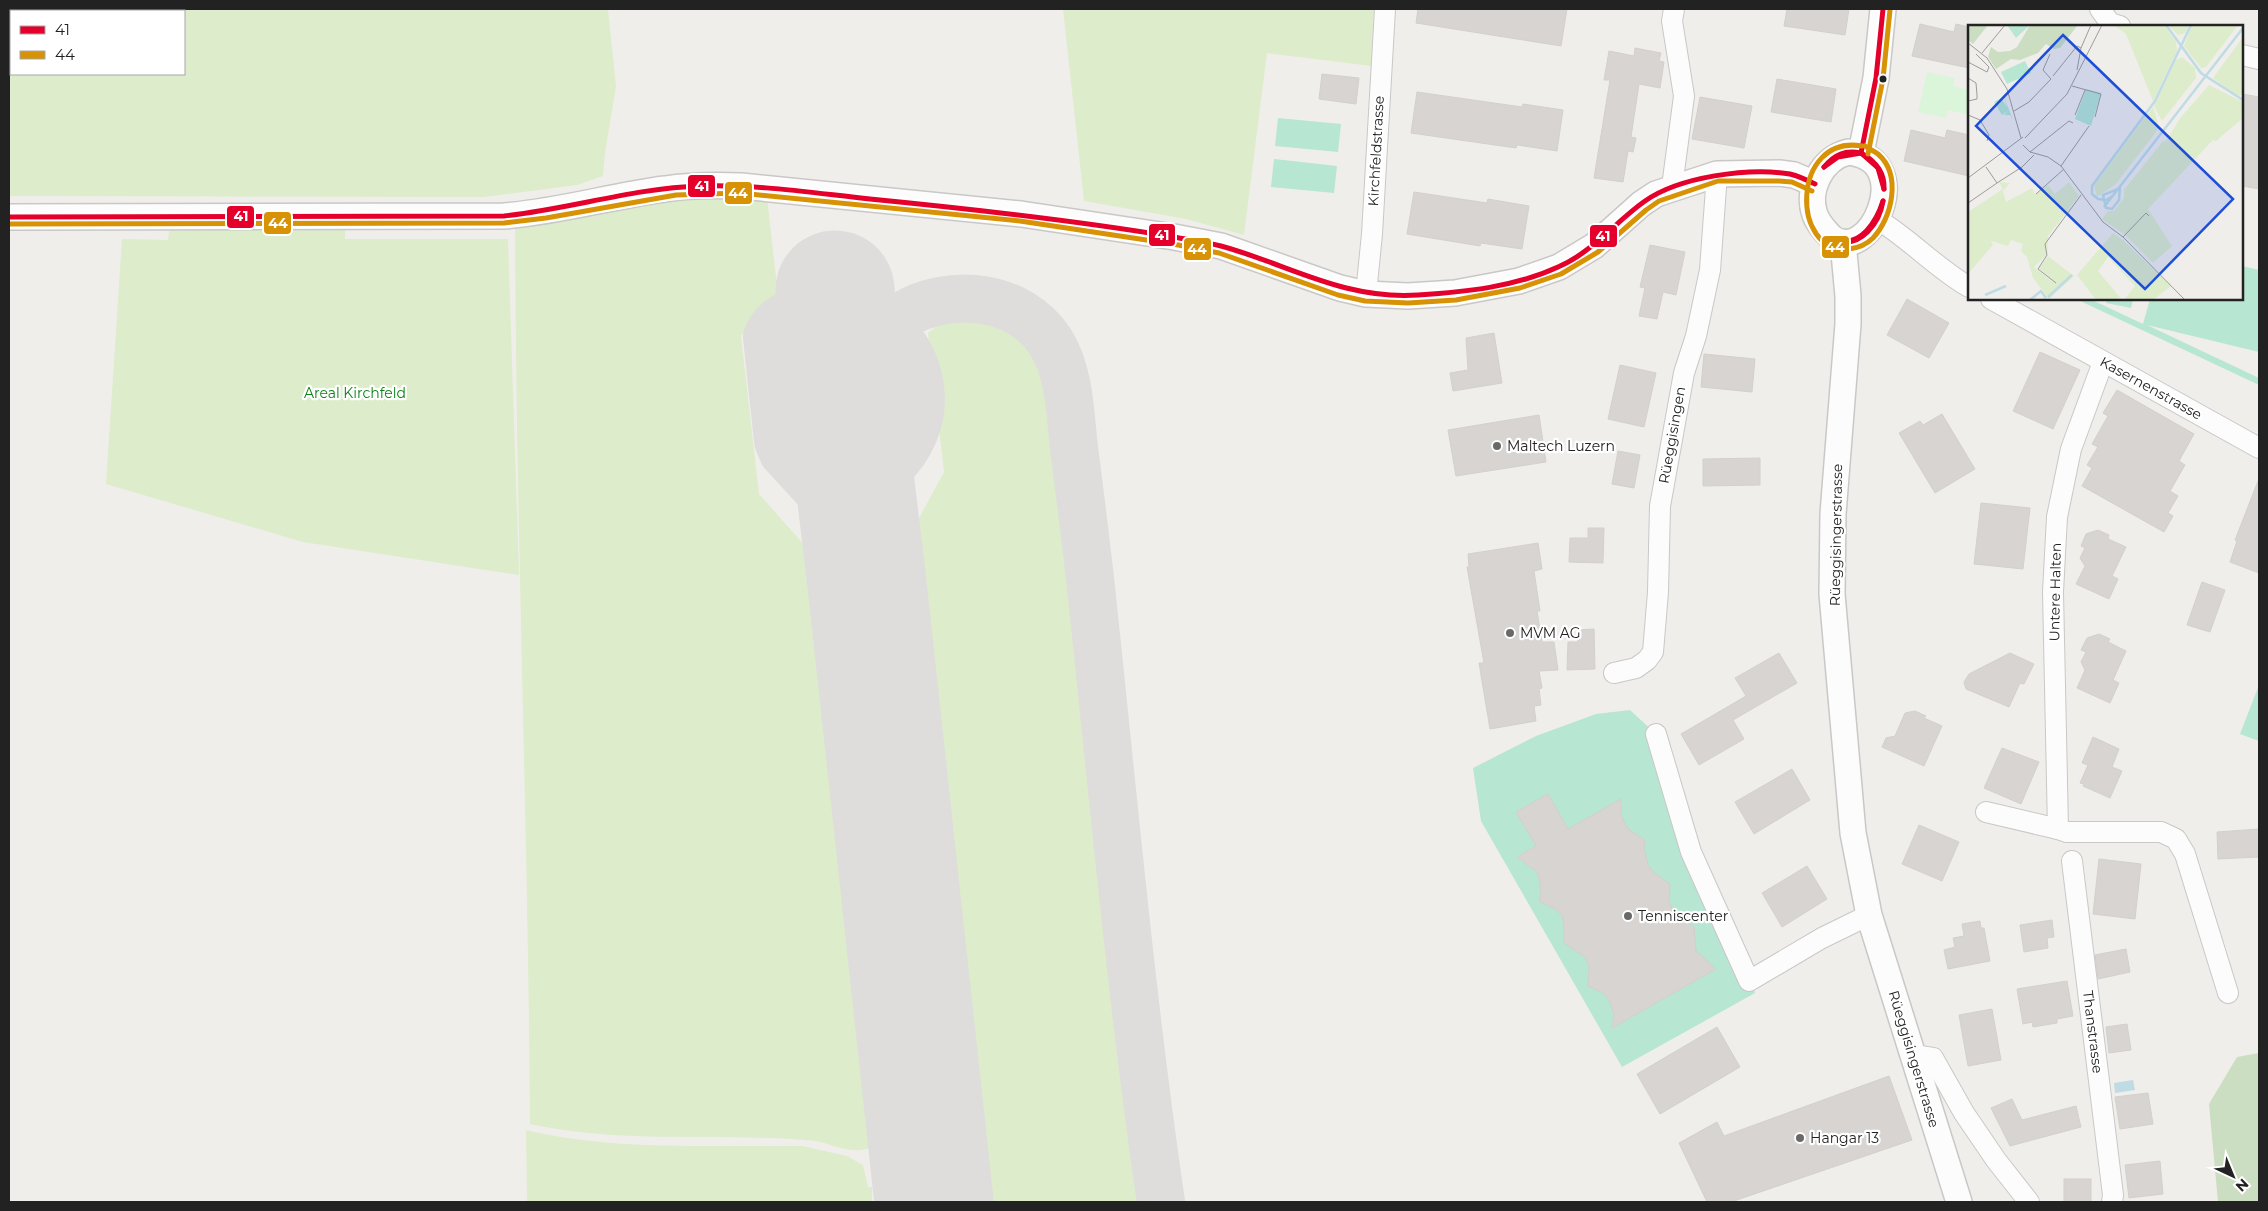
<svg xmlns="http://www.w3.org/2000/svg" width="2268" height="1211" font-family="Montserrat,sans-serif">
  <rect width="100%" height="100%" fill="#f0eeeb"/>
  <g fill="#ddeccb" fill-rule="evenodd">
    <path d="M9,9H608L616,86L605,153L603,176L577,185L484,197L9,196ZM11,11H184V74H11Z"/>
    <path d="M1063,9H1374L1371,66L1267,53L1244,235L1186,219L1084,201Z"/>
    <path d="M767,197L778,295L741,336L759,494L806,547L872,1147C848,1157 831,1141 806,1140C714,1133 622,1144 530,1124C528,825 516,526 515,227L661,198Z"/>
    <path d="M169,230H345V239H508L519,575L303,542L106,484L122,239L168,240Z"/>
    <path d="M975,317C1015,322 1035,338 1051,374L1144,1202H992L980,1161L911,533L944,472L928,333L937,326Z"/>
    <path d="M526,1130C612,1151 714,1145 802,1146L847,1156L863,1165L868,1187H872V1202H527Z"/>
  </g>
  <path fill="#cbdec1" d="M2259,1053V1202H2218L2209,1104L2237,1057Z"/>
  <path fill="#daf5da" d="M1927,72L1955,78L1953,86L1969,90V115L1948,110L1946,118L1918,112Z"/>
  <g fill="#b7e6d2">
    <path d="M1278,118L1341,124L1338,152L1275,146Z"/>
    <path d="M1274,159L1337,166L1334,193L1271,187Z"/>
    <path d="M2242,266L2259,270V352L2147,325L2259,378V385L2076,299H2090L2143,324L2150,299H2242Z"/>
    <path d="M2107,299H2133L2131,308L2106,303Z"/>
    <path d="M2259,685V741L2240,734Z"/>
    <path d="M1630,710L1656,734L1691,852L1755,993L1622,1067L1481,821L1473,768L1536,736L1596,714Z"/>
  </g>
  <path fill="#bfdbe3" d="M2133,1080L2135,1090L2115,1093L2114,1083Z"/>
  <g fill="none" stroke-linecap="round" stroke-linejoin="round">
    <g stroke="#dedddc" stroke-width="48">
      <path d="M848,425C855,382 861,339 903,315C951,287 1018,294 1050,341C1070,372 1070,413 1074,448C1080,495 1086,541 1091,588C1113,793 1131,998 1161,1202"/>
      <path d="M859,517C861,494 877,483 891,467C909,448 921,425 921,399C920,336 862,294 802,310C787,314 773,321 767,337L778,441L783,453L853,529L863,549"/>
    </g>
    <path stroke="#dedddc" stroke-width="119" d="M835,290L848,425L867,584L934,1202"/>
  </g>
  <g fill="#d7d4d2" stroke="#d3d0cc">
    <path d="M1418,9H1567L1561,46L1416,23Z"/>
    <path d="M1787,9H1849L1845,35L1784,26Z"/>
    <path d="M1920,24L1954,32L1956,24L1969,27V68L1912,56Z"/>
    <path d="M1635,48L1661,53L1659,61L1664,62L1660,88L1639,84L1631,137L1636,138L1633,152L1628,151L1623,182L1594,178L1610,80H1604L1609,51L1634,56Z"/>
    <path d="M1322,74L1359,78L1356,104L1319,99Z"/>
    <path d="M1777,79L1836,89L1831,122L1771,112Z"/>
    <path d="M1417,92L1522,107L1523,104L1563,110L1557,151L1517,145L1516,148L1411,133Z"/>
    <path d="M2242,94L2259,97V189L2242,186Z"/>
    <path d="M1700,97L1752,106L1744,148L1692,139Z"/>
    <path d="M1911,130L1945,138L1947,130L1969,135V176L1904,161Z"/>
    <path d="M1414,192L1487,203L1488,199L1529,206L1522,249L1481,243L1480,246L1407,234Z"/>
    <path d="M1650,245L1685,252L1676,295L1663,292L1657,319L1639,316L1645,288L1640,287Z"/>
    <path d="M1907,299L1949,323L1929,358L1887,335Z"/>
    <path d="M1494,333L1502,383L1453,391L1450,373L1468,370L1466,338Z"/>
    <path d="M2040,352L2080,370L2053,429L2013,411Z"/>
    <path d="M1704,354L1755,359L1752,392L1701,387Z"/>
    <path d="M1620,365L1656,373L1644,427L1608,419Z"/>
    <path d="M2117,390L2194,434L2179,461L2185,465L2170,491L2178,496L2168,513L2173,516L2164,532L2082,486L2092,468L2087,465L2098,447L2092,444L2108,416L2103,413Z"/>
    <path d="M1942,414L1975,469L1935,493L1899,433L1920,421L1923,425Z"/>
    <path d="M1539,415L1546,462L1456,476L1448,430Z"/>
    <path d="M1618,451L1640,455L1634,488L1612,484Z"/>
    <path d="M1760,458V485L1703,486V459Z"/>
    <path d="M2258,481H2259V573L2230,562L2237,541L2235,540Z"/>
    <path d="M1981,503L2030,508L2023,569L1974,564Z"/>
    <path d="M1588,528H1604L1603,563L1569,562L1570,538H1588Z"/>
    <path d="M2098,530L2109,535L2108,539L2126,547L2112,576L2118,579L2109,599L2076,584L2085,566L2080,558L2085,548L2081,546L2086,534Z"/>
    <path d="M1538,543L1542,569L1534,571L1540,611H1537L1542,642H1554L1558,670L1539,671L1542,688L1539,689L1541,705L1534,706L1536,721L1490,729L1479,663H1484L1467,567H1469L1468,554Z"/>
    <path d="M2202,582L2225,590L2210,632L2187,625Z"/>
    <path d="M1594,629L1595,669L1567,670L1568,642H1578V630Z"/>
    <path d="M2099,634L2110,639L2108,642L2126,651L2113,680L2119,683L2110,703L2077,688L2085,670L2081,662L2086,652L2081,650L2087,638Z"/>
    <path d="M1779,653L1797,683L1733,720L1744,739L1699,765L1681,734L1746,696L1735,678Z"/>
    <path d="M2010,653L2034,664L2024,684L2020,683L2009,707L1966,689L1964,682L1969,674Z"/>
    <path d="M1915,711L1926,716L1924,718L1942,726L1924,766L1882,747L1886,738L1895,736L1905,713Z"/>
    <path d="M2093,737L2119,749L2112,767L2122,771L2110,798L2083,786L2084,784L2080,783L2088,765L2082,763Z"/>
    <path d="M2002,748L2039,762L2021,804L1984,788Z"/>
    <path d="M1792,769L1810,800L1754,834L1735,802Z"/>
    <path d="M1548,794L1568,829L1621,799V814L1624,822L1628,829L1645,840L1644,848L1648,865L1653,872L1670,884L1669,901L1672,909L1681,919L1694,927L1696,951L1716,969L1612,1028L1614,1015L1610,1002L1605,994L1588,986L1589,967L1586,958L1564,943V926L1562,915L1555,909L1539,901L1541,892L1538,873L1517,857L1536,846L1516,812Z"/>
    <path d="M1919,825L1959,842L1942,881L1902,864Z"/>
    <path d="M2259,829V857L2218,859L2217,832Z"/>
    <path d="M2099,859L2141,864L2135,919L2093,914Z"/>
    <path d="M1807,866L1827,899L1782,927L1762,893Z"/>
    <path d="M2052,920L2054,937L2047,938L2048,948L2024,952L2020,925Z"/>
    <path d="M1980,921L1981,928H1984L1990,961L1948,969L1944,950L1955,947L1953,938L1964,936L1962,924Z"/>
    <path d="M2126,949L2130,972L2098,979L2095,955Z"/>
    <path d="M2067,981L2073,1016L2057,1019V1023L2033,1027L2032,1022L2023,1024L2017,989Z"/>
    <path d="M1992,1009L2001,1060L1968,1066L1959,1015Z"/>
    <path d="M2127,1024L2131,1050L2109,1053L2106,1027Z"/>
    <path d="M1717,1027L1740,1067L1660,1114L1637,1074Z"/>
    <path d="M1889,1076L1912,1140L1731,1202H1707L1679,1143L1717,1122L1724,1136Z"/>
    <path d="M2148,1093L2153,1124L2120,1129L2115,1097Z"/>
    <path d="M2012,1099L2022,1120L2076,1106L2081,1127L2010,1146L1991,1108Z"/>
    <path d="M2160,1161L2163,1194L2129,1198L2125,1165Z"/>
    <rect x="2064" y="1179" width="27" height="23"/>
  </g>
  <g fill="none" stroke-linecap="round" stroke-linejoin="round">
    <g stroke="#c9c8c7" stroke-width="22">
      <g id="minor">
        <path d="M2100,9L2110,23L2120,26"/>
        <path d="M2242,55L2259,59"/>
        <path d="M1672,187L1684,96L1672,21L1674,9"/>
        <path d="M1877,219C1910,239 1936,268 1969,287"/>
        <path d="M1366,294L1372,234L1385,9"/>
        <path d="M1991,299L2259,448"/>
        <path d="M2103,362L2071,449L2057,517L2053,592L2058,829L2067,832H2161L2176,839L2185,854L2228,993"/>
        <path d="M1614,673L1636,668L1647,660L1653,652L1658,592L1660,506L1684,373L1696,336L1710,270L1717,174"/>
        <path d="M1656,734L1691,852L1749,981L1822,938L1869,915"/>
        <path d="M1986,812L2058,829"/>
        <path d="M2072,861L2113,1195L2112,1202"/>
        <path d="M1913,1055L1933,1058L1964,1113L1996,1160L2029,1202"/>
      </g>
    </g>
    <g stroke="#c9c8c7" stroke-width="28">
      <g id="tertiary">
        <path d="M1848,152C1920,159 1868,269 1831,237C1825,231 1818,223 1815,215C1806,189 1822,159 1848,152Z"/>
        <path d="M1861,153L1876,78L1883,9"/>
        <path d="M9,217L504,216C558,212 611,196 665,189C691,185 716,185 741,186L1021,214L1174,237L1221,246L1340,288L1366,294L1408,296L1455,293L1519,281L1559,267L1594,246L1641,204L1656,194L1717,174L1779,173L1794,175L1815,184"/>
        <path d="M1843,242L1848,296V324L1833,514L1832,594L1853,833L1869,915L1959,1202"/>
      </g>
    </g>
    <use href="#minor" stroke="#fdfcfc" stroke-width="20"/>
    <use href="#tertiary" stroke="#fdfcfc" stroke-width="25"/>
    <g stroke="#fff" stroke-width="9">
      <g id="bus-1">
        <path d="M1861,153C1875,161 1885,172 1884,189"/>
        <path d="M1861,153L1878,168L1884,189"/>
        <path d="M1861,153L1876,78L1883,9"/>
        <path d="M1824,167C1835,154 1845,150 1861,153"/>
        <path d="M1824,167L1838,157L1861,153"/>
        <path d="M9,217L504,216C570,209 634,188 700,186C756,184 813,193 870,199C972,209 1073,220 1174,237C1190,240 1206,242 1221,246C1290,265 1344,300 1418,295C1465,292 1515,287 1558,267C1593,252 1615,222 1645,201C1679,177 1748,167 1790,174C1798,176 1807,180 1815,184"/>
        <path d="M1836,240C1861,248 1877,220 1883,201"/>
        <path d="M1836,240C1861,249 1880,222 1883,201"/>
      </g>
    </g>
    <g stroke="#fff" stroke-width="9">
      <g id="bus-2">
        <path d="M1862,146C1791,134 1790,255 1849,249C1858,248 1867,244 1873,238C1892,218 1902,175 1878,154C1874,151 1869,149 1865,146"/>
        <path d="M1868,154L1883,79L1890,10"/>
        <path d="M9,224L504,223L546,218L676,195L740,193L1020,221L1173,244L1219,253L1338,295L1365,301L1408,303L1456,300L1520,288L1561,274L1598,252L1646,210L1659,201L1718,181H1779L1792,182L1812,191"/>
      </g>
    </g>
    <use href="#bus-1" stroke="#e4002b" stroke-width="5"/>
    <use href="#bus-2" stroke="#d79205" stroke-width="5"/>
  </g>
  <circle fill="#222" stroke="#fff" stroke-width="2" cx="1883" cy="79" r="4.5"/>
  <g fill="#6a6968" stroke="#fff" stroke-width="2">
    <circle cx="1497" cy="446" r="5"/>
    <circle cx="1510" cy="633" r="5"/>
    <circle cx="1628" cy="916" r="5"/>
    <circle cx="1800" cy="1138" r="5"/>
  </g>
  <g text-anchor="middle" stroke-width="4.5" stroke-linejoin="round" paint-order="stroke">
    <g font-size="14" fill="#222" stroke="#fff">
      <text transform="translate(1376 151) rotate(-87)" y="5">Kirchfeldstrasse</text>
      <text transform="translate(2151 388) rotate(29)" y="5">Kasernenstrasse</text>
      <text transform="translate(1672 435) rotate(-80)" y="5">Rüeggisingen</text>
      <text transform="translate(1836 535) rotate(-89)" y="5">Rüeggisingerstrasse</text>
      <text transform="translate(2055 592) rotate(-89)" y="5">Untere Halten</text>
      <text transform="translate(2093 1032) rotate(83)" y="5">Thanstrasse</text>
      <text transform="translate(1914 1059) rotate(73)" y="5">Rüeggisingerstrasse</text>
    </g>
    <g font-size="14" fill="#0c8416" stroke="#fff">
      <text x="355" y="398">Areal Kirchfeld</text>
    </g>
    <g font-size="14" fill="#222" stroke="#fff" text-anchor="start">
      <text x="1507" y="451">Maltech Luzern</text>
      <text x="1520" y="638">MVM AG</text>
      <text x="1638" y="921">Tenniscenter</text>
      <text x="1810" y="1143">Hangar 13</text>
    </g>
  </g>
  <g transform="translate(1968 25)">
    <rect width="275" height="275" fill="#f0eeeb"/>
    <path d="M146,0H196L208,17L209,26L185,76L158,9ZM200,0H221L217,8L210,10ZM224,0H270L238,42L233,43L216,21ZM275,12V67L270,72L245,53ZM214,32L227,43L228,53L194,96L186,81L208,35ZM241,60L275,77V93L248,116L245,115L180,184L204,221L185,238L157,210L134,194L140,186H146L156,173V165L195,116L197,117L205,105L211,108L205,105L213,92ZM185,82L191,101L188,107L148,159L129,172L126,161ZM31,157L42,158L35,166L38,177L64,163L67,169L80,160L87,169L101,157L111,171L80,211L79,229L66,242L87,259L71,243L80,231L106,251L81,274L65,253L59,232L53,226L55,219L43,215L40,221L23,216L25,220L0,249V187L35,164ZM145,208L155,215L203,261L185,275H156L167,261L140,232L130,246L154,275H128L109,250Z" fill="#ddeccb"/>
    <path d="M0,0H20L5,19L0,15ZM62,0L109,1L92,23L86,24L78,19L70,28L52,35L43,34L28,44L20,32L23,22L30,27L42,26L49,22Z" fill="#cbdec1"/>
    <path d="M39,0H62L48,13ZM57,36L63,48L39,59L33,47ZM118,64L133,68L123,101L107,94ZM35,69L45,95L42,90H36L40,86L34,90L26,77L33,73L39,82Z" fill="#b7e6d2"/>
    <path fill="none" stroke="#bfdbe3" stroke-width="2.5" d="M198,0L233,48L275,75M150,164L135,170L138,183L144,184L151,175L152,161M145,171L138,175L130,174L124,169V161L187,76L223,0M136,182L275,3M17,270L38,261M80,272L104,250M62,275L73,266L78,273"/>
    <path fill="none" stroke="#9e9c9b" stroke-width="1" d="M0,18L19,33L39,64L53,113M113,23L123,0M14,28L37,0M0,37L19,47L21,42L8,29M85,51L109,21L113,23L109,45M0,53L8,58L9,70V74L0,76M104,61L133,69L127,92M46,86L61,77L83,54L75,45L82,29M0,90L12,95L21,110L19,116M107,90L117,65M57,113L99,69L134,0M55,120L62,127L80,132L93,141L135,197L155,212L217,275M62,127L101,96L105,98M93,141L121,101M0,153L55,112M29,158L54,142L66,130M68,169L96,144M0,178L29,158L18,142M155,212L178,188L181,191M88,258L70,244L79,230L77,219L113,170"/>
    <path fill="#1d4ed8" fill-opacity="0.15" stroke="#1d4ed8" stroke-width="2.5" d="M95,10L265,174L177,264L8,101Z"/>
    <rect width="275" height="275" fill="none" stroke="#222" stroke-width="2.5"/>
  </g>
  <g stroke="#fff" stroke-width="2">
    <rect x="687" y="174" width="29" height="24" rx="5" fill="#e4002b"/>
    <rect x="724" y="181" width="29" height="24" rx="5" fill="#d79205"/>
    <rect x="226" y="205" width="29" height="24" rx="5" fill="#e4002b"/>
    <rect x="263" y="211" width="29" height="24" rx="5" fill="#d79205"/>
    <rect x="1148" y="223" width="28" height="24" rx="5" fill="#e4002b"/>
    <rect x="1589" y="224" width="29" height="24" rx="5" fill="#e4002b"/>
    <rect x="1821" y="235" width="29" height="24" rx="5" fill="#d79205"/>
    <rect x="1183" y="237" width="29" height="24" rx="5" fill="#d79205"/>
  </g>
  <g font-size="14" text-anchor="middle" font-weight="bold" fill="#fff">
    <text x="702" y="191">41</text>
    <text x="738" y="198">44</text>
    <text x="241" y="221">41</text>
    <text x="278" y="228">44</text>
    <text x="1162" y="240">41</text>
    <text x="1603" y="241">41</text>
    <text x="1835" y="252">44</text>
    <text x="1197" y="254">44</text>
  </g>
  <rect width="2268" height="1211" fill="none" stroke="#222222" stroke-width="20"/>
  <rect x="10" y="10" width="175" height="65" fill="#ffffff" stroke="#a7a7a7"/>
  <rect x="20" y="26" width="25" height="8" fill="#e4002b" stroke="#a7a7a7"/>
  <text x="55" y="35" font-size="15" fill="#222222">41</text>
  <rect x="20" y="51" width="25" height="8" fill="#d79205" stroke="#a7a7a7"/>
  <text x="55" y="60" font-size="15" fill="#222222">44</text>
  <g transform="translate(2233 1176) rotate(136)" stroke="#ffffff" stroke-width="4" paint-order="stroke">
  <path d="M0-4L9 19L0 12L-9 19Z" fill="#222222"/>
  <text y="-8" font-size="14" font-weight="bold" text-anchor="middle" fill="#222222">N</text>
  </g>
</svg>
